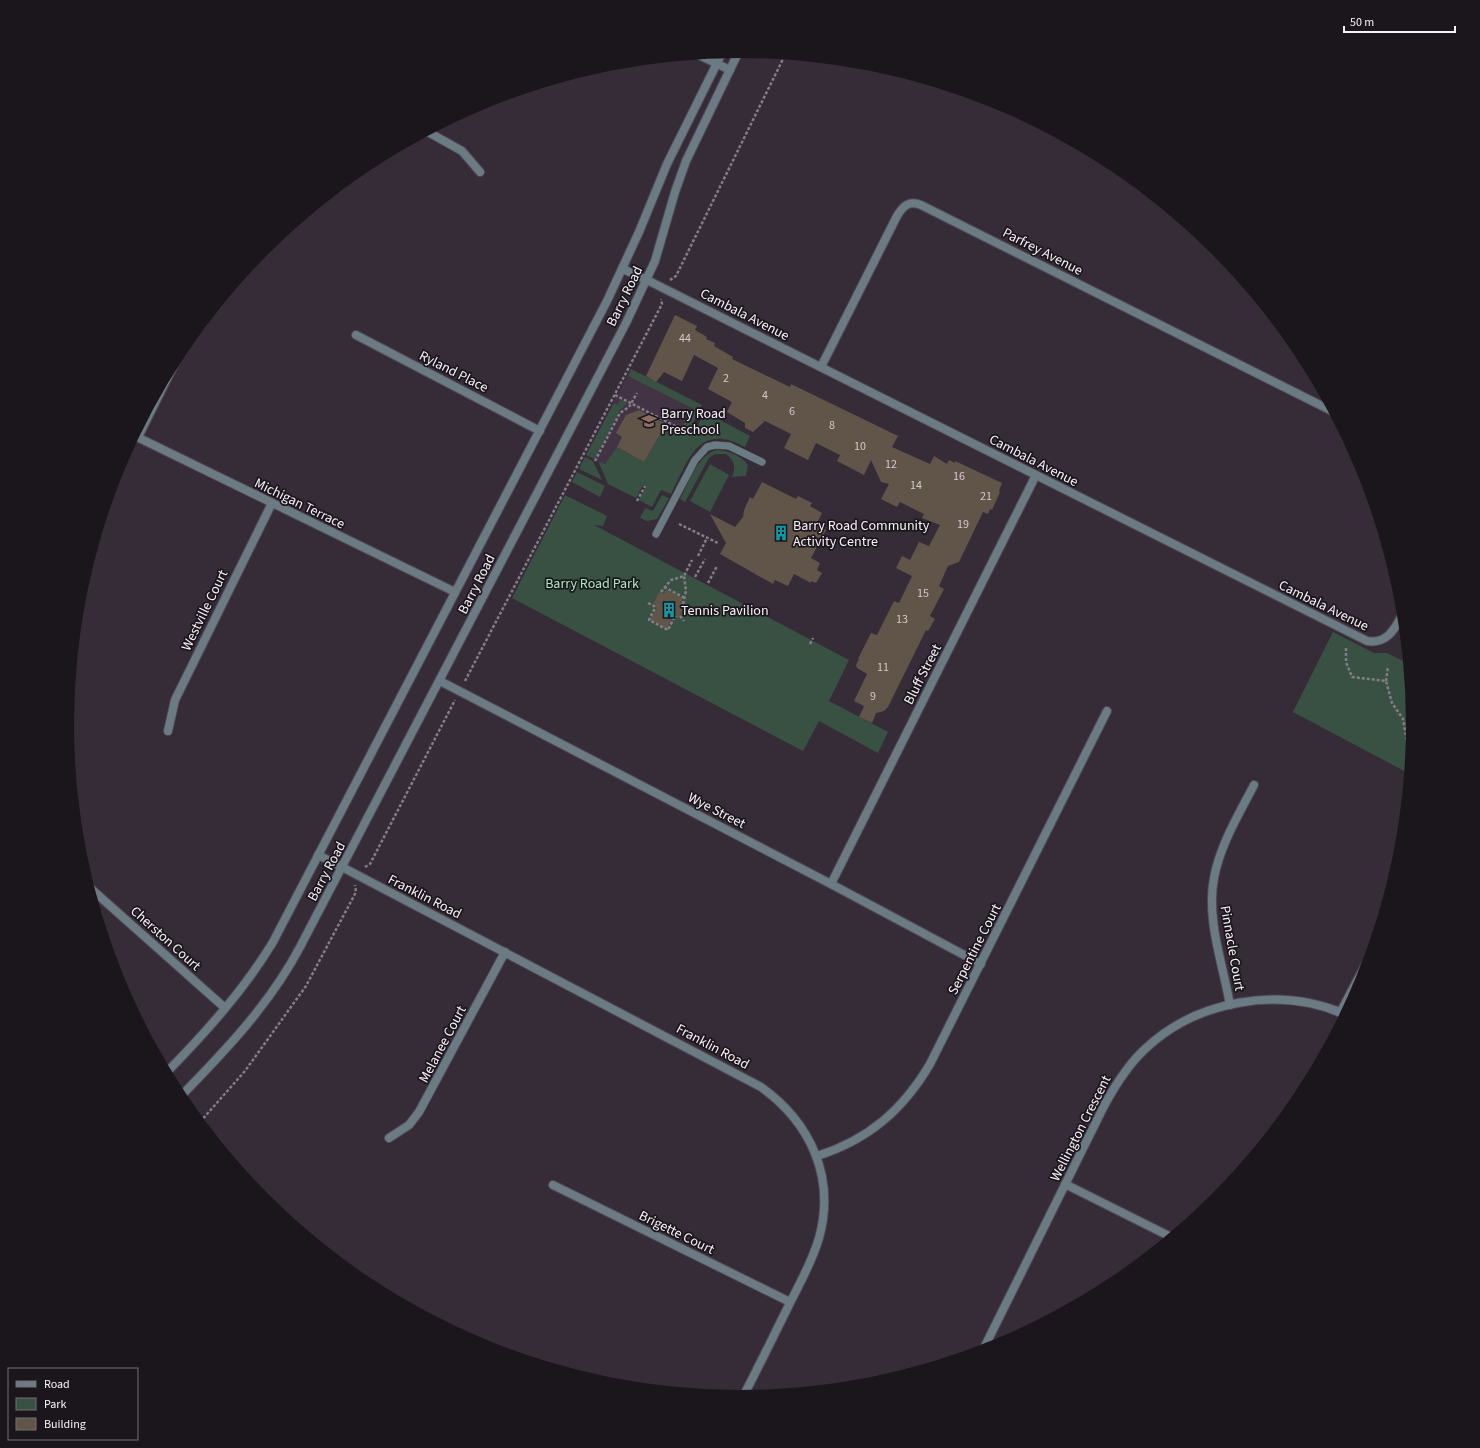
<svg xmlns="http://www.w3.org/2000/svg" width="1480" height="1448" font-family="'Source Sans 3',sans-serif">
  <rect width="100%" height="100%" fill="#362c38"/>
  <path fill="#423345" d="M631,369L702,405L657,492L586,455Z"/>
  <g fill="#385142">
    <path d="M631,369L702,405L690,429L695,430L705,412L750,436L745,447C698,422 689,459 671,494L661,490L652,507L639,500L646,486L643,485L636,498L608,484L598,461L605,464L617,447L644,462L665,426L679,433L692,408L628,376Z"/>
    <path d="M620,400L627,403L620,410L595,459L586,455L614,403L617,405Z"/>
    <path d="M717,450C730,451 740,455 748,465L746,476L732,477C736,468 735,461 726,454H715L709,458L685,502L680,499C689,482 697,455 717,450Z"/>
    <path d="M585,457L593,461L602,480L579,469Z"/>
    <path d="M710,464L729,475L710,512L690,501Z"/>
    <path d="M577,472L605,486L600,497L572,482Z"/>
    <path d="M565,495L607,516L603,526L594,525L849,660L829,701L888,732L878,753L819,721L803,751L512,598Z"/>
    <path d="M662,495L669,498L657,519L647,521L640,518L645,508L653,511Z"/>
    <path d="M1333,632L1374,653H1387L1407,663L1413,724L1408,773L1293,712Z"/>
  </g>
  <g fill="#615448">
    <path d="M675,315L697,326L695,330L707,337L706,339L715,343L714,346L733,357L732,359L790,387L791,384L898,436L892,447L930,464L934,456L947,464L949,460L955,463V461L1002,483L999,491L1000,492L992,510L990,509L988,514L983,512L959,562L948,566L939,586L944,589L930,616L935,619L928,631L926,630L888,707L884,711L876,713L872,723L859,717L864,706L854,701L867,674L857,668L856,665L859,659H858L871,633L877,635L894,601L899,603L912,576L896,568L902,556L910,560L919,542L929,546L940,525L922,518L924,514L900,502L897,507L881,499L889,484L881,482L871,460L864,475L837,461L840,455L816,443L808,460L784,448L791,434L765,421L753,432L745,428V423L727,412L732,402L708,389L718,368L694,355L682,381L664,372L656,382L646,376Z"/>
    <path d="M639,410L666,424L644,462L617,447L622,437L616,433L626,415Z"/>
    <path d="M762,482L796,499L798,496L812,503L810,506L822,513L816,525L826,530L811,558L820,563L817,570L822,573L816,583L811,581V583L794,574L788,586L775,580L773,584L720,554L726,543L710,514L735,527L743,517L744,510L750,497L753,499Z"/>
    <path d="M666,590L683,598L681,603L685,605L679,618L673,616L667,629L650,620L657,608L653,605L659,592L664,594Z"/>
  </g>
  <g fill="none" stroke-linecap="round" stroke-linejoin="round">
    <g stroke="#514853" stroke-width="8">
      <path id="service" d="M656,534L695,460L707,447L715,445L729,446L762,462"/>
    </g>
    <g stroke="#514853" stroke-width="10">
      <g id="minor">
        <path d="M699,55L730,70"/>
        <path d="M428,132L462,151L480,172"/>
        <path d="M647,280L1367,641C1386,644 1394,631 1402,615"/>
        <path d="M356,335L540,431"/>
        <path d="M821,367L897,216C903,206 909,200 921,205L1332,411"/>
        <path d="M135,436L455,592"/>
        <path d="M138,437L182,349"/>
        <path d="M440,681L831,884L981,964"/>
        <path d="M168,731L175,700L272,503"/>
        <path d="M342,867L761,1087C810,1122 836,1177 819,1238C812,1263 798,1286 787,1309C772,1339 758,1368 743,1397"/>
        <path d="M831,884L1036,475"/>
        <path d="M89,887L225,1008"/>
        <path d="M1230,1005C1223,964 1206,920 1214,878C1220,845 1239,814 1254,785"/>
        <path d="M1340,1013L1370,956"/>
        <path d="M389,1138L409,1125L419,1112L505,952"/>
        <path d="M817,1156C868,1140 903,1110 930,1064L1107,711"/>
        <path d="M1065,1184L1171,1237"/>
        <path d="M553,1185L790,1302"/>
        <path d="M983,1350L1105,1104C1116,1084 1128,1065 1144,1050C1196,1000 1279,986 1344,1014"/>
      </g>
    </g>
    <g stroke="#514853" stroke-width="10">
      <g id="tertiary">
        <path d="M623,269L647,280"/>
        <path d="M318,855L342,867"/>
        <path d="M167,1072C206,1032 244,990 273,942L607,301L639,232L667,164L722,53"/>
        <path d="M180,1097C225,1051 270,1004 300,947L626,323L655,261L675,192L686,161L739,51"/>
      </g>
    </g>
    <g stroke="#857c87" stroke-width="2.5" stroke-dasharray="3 2" stroke-linecap="butt">
      <path d="M670,280L676,276L785,55"/>
      <path d="M615,395L677,427"/>
      <path d="M595,461L620,413L629,407L637,393"/>
      <path d="M637,501L645,486"/>
      <path d="M679,524L718,543"/>
      <path d="M698,556L707,538"/>
      <path d="M695,577L705,559"/>
      <path d="M708,583L717,566"/>
      <path d="M664,587L685,598"/>
      <path d="M661,592L671,580L684,576L692,560"/>
      <path d="M648,603L654,606L655,608L649,620L668,630L675,616L676,617"/>
      <path d="M683,604L686,591L684,576"/>
      <path d="M680,616L684,621"/>
      <path d="M810,644L813,638"/>
      <path d="M1346,648V662L1352,677L1386,681L1392,703L1403,719L1410,759"/>
      <path d="M465,681L662,304L661,299"/>
      <path d="M1386,681L1388,666"/>
      <path d="M365,867L370,864L455,700"/>
      <path d="M200,1122L245,1071L306,986L356,892L355,885"/>
    </g>
    <use href="#service" stroke="#6b7b84" stroke-width="7"/>
    <use href="#minor" stroke="#6b7b84" stroke-width="8"/>
    <use href="#tertiary" stroke="#6b7b84" stroke-width="8"/>
  </g>
  <defs>
    <g id="school-bare" transform="scale(1.2)"><path d="M0-5L7-2L0 1L-7-2ZM-4 1L0 2.5L4 1V4Q0 6-4 4Z" fill="#8d6e63" stroke="#1b161c" stroke-width="2.5" paint-order="stroke"/></g>
    <g id="building-bare" transform="scale(1.2)"><path d="M-4-6H4V6H1V3H-1V6H-4ZM-2.5-4.3h1.7v1.8h-1.7ZM.8-4.3h1.7v1.8H.8ZM-2.5-1h1.7V.8h-1.7ZM.8-1h1.7V.8H.8Z" fill="#0f9aa8" stroke="#1b161c" stroke-width="2.5" paint-order="stroke"/></g>
  </defs>
  <g fill-rule="evenodd">
    <use href="#school-bare" x="649" y="421"/>
    <use href="#building-bare" x="781" y="533"/>
    <use href="#building-bare" x="669" y="610"/>
  </g>
  <g text-anchor="middle" stroke-width="3.5" stroke-linejoin="round" paint-order="stroke">
    <g font-size="12" fill="#d3cace">
      <text x="685" y="342">44</text>
      <text x="726" y="382">2</text>
      <text x="765" y="399">4</text>
      <text x="792" y="415">6</text>
      <text x="832" y="429">8</text>
      <text x="860" y="450">10</text>
      <text x="891" y="468">12</text>
      <text x="959" y="480">16</text>
      <text x="916" y="489">14</text>
      <text x="986" y="500">21</text>
      <text x="963" y="528">19</text>
      <text x="923" y="597">15</text>
      <text x="902" y="623">13</text>
      <text x="883" y="671">11</text>
      <text x="873" y="700">9</text>
    </g>
    <g font-size="14" fill="#f9f2fa" stroke="#1b161c">
      <text transform="translate(1043 251) rotate(27)" y="5">Parfrey Avenue</text>
      <text transform="translate(624 296) rotate(-64)" y="5">Barry Road</text>
      <text transform="translate(745 314) rotate(27)" y="5">Cambala Avenue</text>
      <text transform="translate(454 371) rotate(27)" y="5">Ryland Place</text>
      <text transform="translate(1034 460) rotate(27)" y="5">Cambala Avenue</text>
      <text transform="translate(300 503) rotate(26)" y="5">Michigan Terrace</text>
      <text transform="translate(476 584) rotate(-63)" y="5">Barry Road</text>
      <text transform="translate(1324 605) rotate(26)" y="5">Cambala Avenue</text>
      <text transform="translate(204 610) rotate(-64)" y="5">Westville Court</text>
      <text transform="translate(922 674) rotate(-63)" y="5">Bluff Street</text>
      <text transform="translate(717 810) rotate(27)" y="5">Wye Street</text>
      <text transform="translate(326 871) rotate(-62)" y="5">Barry Road</text>
      <text transform="translate(425 896) rotate(27)" y="5">Franklin Road</text>
      <text transform="translate(166 938) rotate(42)" y="5">Cherston Court</text>
      <text transform="translate(1233 948) rotate(80)" y="5">Pinnacle Court</text>
      <text transform="translate(974 949) rotate(-63)" y="5">Serpentine Court</text>
      <text transform="translate(442 1044) rotate(-62)" y="5">Melanee Court</text>
      <text transform="translate(713 1046) rotate(28)" y="5">Franklin Road</text>
      <text transform="translate(1080 1128) rotate(-63)" y="5">Wellington Crescent</text>
      <text transform="translate(677 1232) rotate(26)" y="5">Brigette Court</text>
    </g>
    <g font-size="14" fill="#f9f2fa" stroke="#1b161c" text-anchor="start">
      <text x="661" y="418">Barry Road<tspan x="661" dy="16">Preschool</tspan></text>
      <text x="793" y="530">Barry Road Community<tspan x="793" dy="16">Activity Centre</tspan></text>
      <text x="681" y="615">Tennis Pavilion</text>
    </g>
    <g font-size="14" fill="#aae8c2" stroke="#1b161c">
      <text x="592" y="588">Barry Road Park</text>
    </g>
  </g>
  <path d="M0 0H1480V1448H0ZM74 724a666 666 0 1 1 1332 0a666 666 0 1 1-1332 0Z" fill="#1b161c" fill-rule="evenodd"/>
  <rect x="8" y="1368" width="130" height="72" fill="#1b161c" stroke="#746e75"/>
  <rect x="16" y="1381" width="20" height="6" fill="#6b7b84" stroke="#746e75"/>
  <text x="44" y="1388" font-size="12" fill="#f9f2fa">Road</text>
  <rect x="16" y="1398" width="20" height="12" fill="#385142" stroke="#746e75"/>
  <text x="44" y="1408" font-size="12" fill="#f9f2fa">Park</text>
  <rect x="16" y="1418" width="20" height="12" fill="#615448" stroke="#746e75"/>
  <text x="44" y="1428" font-size="12" fill="#f9f2fa">Building</text>
  <path d="M1344 26v6h111v-6" fill="none" stroke="#f9f2fa" stroke-width="2"/>
  <text x="1350" y="26" font-size="12" fill="#f9f2fa" stroke="#1b161c" stroke-width="3" paint-order="stroke">50 m</text>
</svg>
